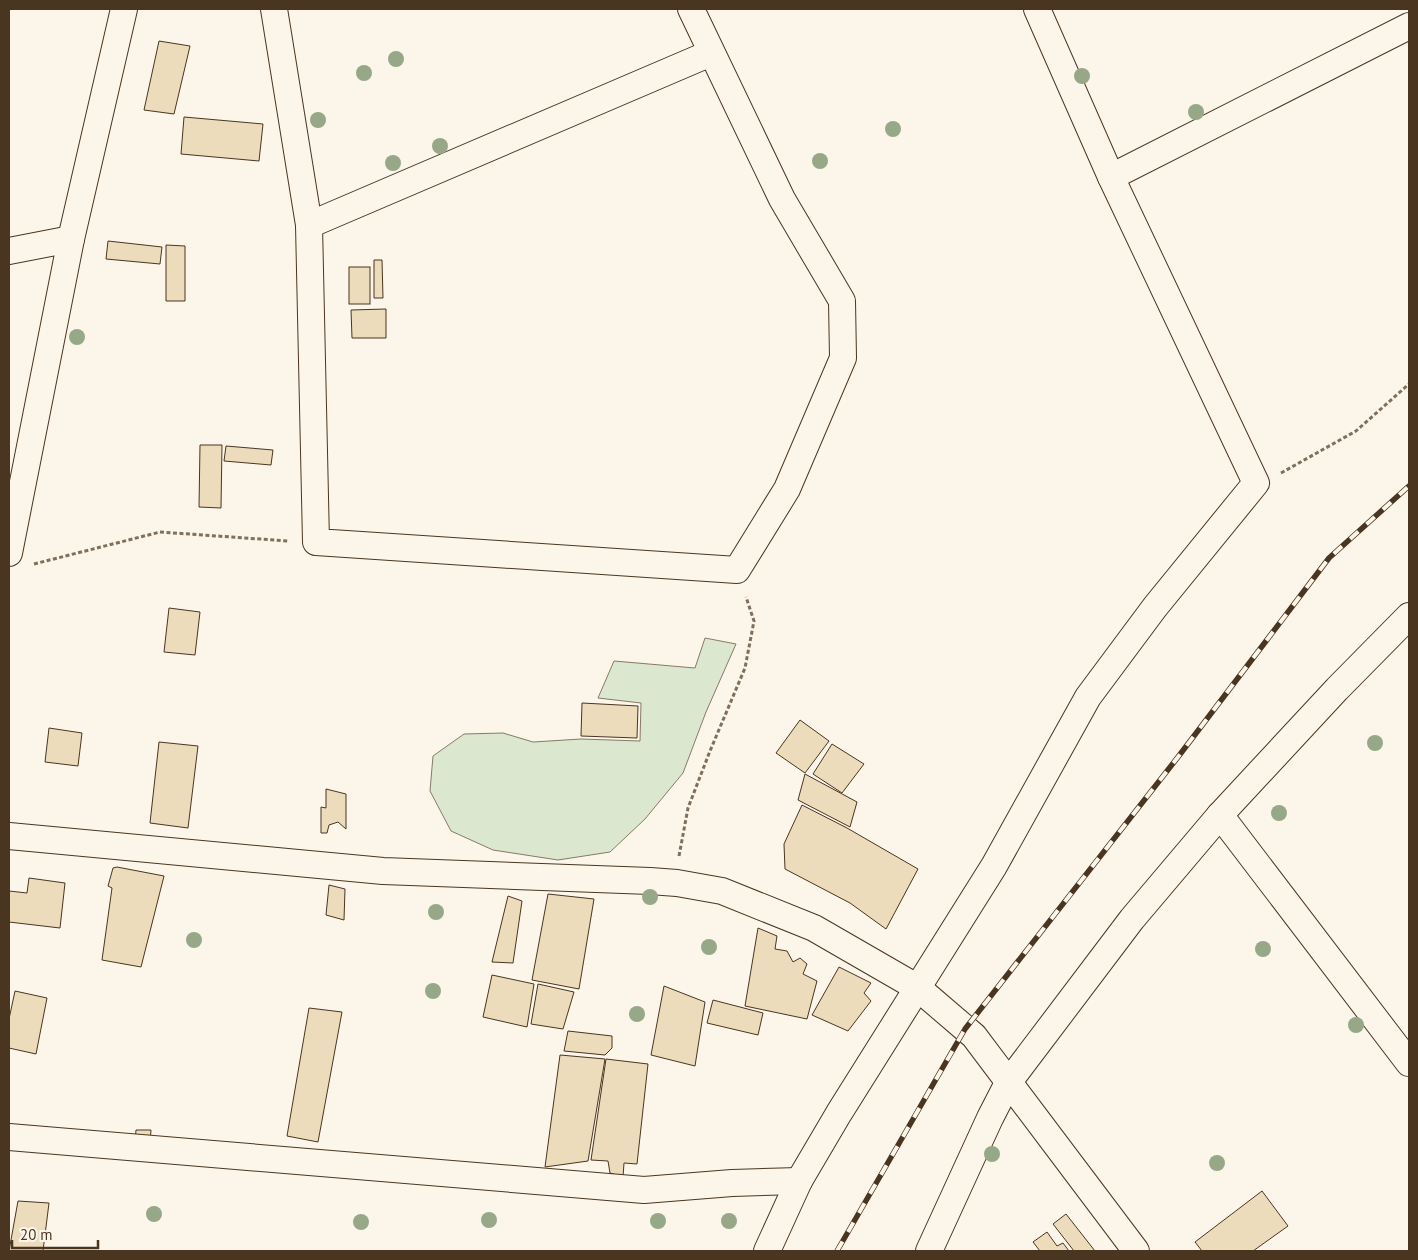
<svg xmlns="http://www.w3.org/2000/svg" width="1418" height="1260" font-family="'PT Sans',sans-serif">
  <rect width="100%" height="100%" fill="#fbf6e9"/>
  <path fill="#dce7d0" stroke="#887966" d="M705,638L736,644L706,712L683,773L645,819L610,852L558,860L493,850L451,831L430,791L433,756L464,734L503,733L533,742L581,739L640,741L641,703L598,698L614,661L695,668Z"/>
  <g fill="#ecdcbc" stroke="#4a3520">
    <path d="M159,41L190,46L174,114L144,110Z"/>
    <path d="M184,117L263,124L259,161L181,154Z"/>
    <path d="M108,241L162,247L160,264L106,259Z"/>
    <path d="M166,245L185,246V301H166Z"/>
    <path d="M374,260H382L383,298H374Z"/>
    <rect x="349" y="267" width="21" height="37"/>
    <path d="M386,309V338H352L351,310Z"/>
    <path d="M200,445H222L221,508L199,507Z"/>
    <path d="M226,446L273,450L271,465L224,461Z"/>
    <path d="M169,608L200,612L195,655L164,652Z"/>
    <path d="M582,703L638,706L637,738L581,736Z"/>
    <path d="M800,720L829,741L805,773L776,753Z"/>
    <path d="M49,728L82,733L78,766L45,762Z"/>
    <path d="M159,742L198,746L188,828L150,823Z"/>
    <path d="M832,744L864,764L842,793L813,774Z"/>
    <path d="M805,774L857,802L850,827L798,800Z"/>
    <path d="M326,789L346,794V829L338,822L329,825L327,833H321V807L326,808Z"/>
    <path d="M802,805L847,828L918,869L886,929L850,903L785,869L784,844Z"/>
    <path d="M117,867L164,876L141,967L102,960L112,888L108,886L113,868Z"/>
    <path d="M29,878L65,883L60,928L9,922V891L27,893Z"/>
    <path d="M329,885L345,889L344,920L326,915Z"/>
    <path d="M548,894L594,899L579,989L532,980Z"/>
    <path d="M508,896L522,901L513,963L492,962Z"/>
    <path d="M758,928L777,936L775,949L787,951L793,962L800,958L807,964L803,974L817,981L807,1019L745,1006Z"/>
    <path d="M839,967L871,983L864,993L871,1001L848,1031L812,1015Z"/>
    <path d="M492,975L534,984L527,1027L483,1017Z"/>
    <path d="M538,984L574,992L563,1029L531,1024Z"/>
    <path d="M664,986L705,1002L695,1066L651,1055Z"/>
    <path d="M15,991L47,998L36,1054L9,1048V1019Z"/>
    <path d="M713,1000L763,1013L758,1035L707,1023Z"/>
    <path d="M309,1008L342,1012L318,1142L287,1136Z"/>
    <path d="M568,1031L612,1036V1048L605,1055L564,1051Z"/>
    <path d="M560,1055L605,1059L588,1161L545,1167Z"/>
    <path d="M606,1059L648,1064L637,1164L624,1163L623,1177L610,1173L608,1161L591,1160Z"/>
    <path d="M136,1130H151L150,1143L135,1142Z"/>
    <path d="M1262,1191L1288,1226L1253,1251H1202L1195,1242Z"/>
    <path d="M18,1201L49,1203L43,1251H9Z"/>
    <path d="M1066,1214L1095,1251H1074L1053,1224Z"/>
    <path d="M1047,1232L1057,1246L1063,1243L1069,1251H1040L1033,1242Z"/>
  </g>
  <g fill="none" stroke-linecap="round" stroke-linejoin="round">
    <g stroke="#4a3520" stroke-width="28">
      <g id="street">
        <path d="M274,9L309,225L316,542L737,570L787,489L843,358L842,301L782,199L691,9"/>
        <path d="M1111,177L1409,26"/>
        <path d="M309,225L711,53"/>
        <path d="M9,251L71,239"/>
        <path d="M9,553L71,239L124,9"/>
        <path d="M1220,815L1409,1063"/>
        <path d="M9,836L383,871L650,881L677,883L722,891L814,928L918,988L974,1036L1136,1251"/>
        <path d="M9,1137L644,1190L732,1183L799,1181"/>
        <path d="M767,1251L799,1181L839,1113L994,866L1088,697L1155,607L1256,483L1111,177L1037,9"/>
        <path d="M929,1251L990,1118L1008,1083L1132,919L1220,815L1337,689L1409,616"/>
      </g>
    </g>
    <g stroke="#7f6f5c" stroke-width="3" stroke-dasharray="4 2.5" stroke-linecap="butt">
      <path d="M1281,473L1356,431L1409,384"/>
      <path d="M34,564L160,532L288,541"/>
      <path d="M679,856L688,808L710,751L745,668L754,621L746,597"/>
    </g>
    <use href="#street" stroke="#fbf6e9" stroke-width="26"/>
    <g stroke="#4a3520" stroke-width="5.5">
      <path id="rail" d="M837,1251L965,1029L1178,757L1329,558L1409,486"/>
    </g>
    <use href="#rail" stroke="#fbf6e9" stroke-width="4" stroke-dasharray="11" stroke-linecap="butt"/>
  </g>
  <g fill="#96a887">
    <circle cx="396" cy="59" r="8"/>
    <circle cx="364" cy="73" r="8"/>
    <circle cx="1082" cy="76" r="8"/>
    <circle cx="1196" cy="112" r="8"/>
    <circle cx="318" cy="120" r="8"/>
    <circle cx="893" cy="129" r="8"/>
    <circle cx="440" cy="146" r="8"/>
    <circle cx="820" cy="161" r="8"/>
    <circle cx="393" cy="163" r="8"/>
    <circle cx="77" cy="337" r="8"/>
    <circle cx="1375" cy="743" r="8"/>
    <circle cx="1279" cy="813" r="8"/>
    <circle cx="650" cy="897" r="8"/>
    <circle cx="436" cy="912" r="8"/>
    <circle cx="194" cy="940" r="8"/>
    <circle cx="709" cy="947" r="8"/>
    <circle cx="1263" cy="949" r="8"/>
    <circle cx="433" cy="991" r="8"/>
    <circle cx="637" cy="1014" r="8"/>
    <circle cx="1356" cy="1025" r="8"/>
    <circle cx="992" cy="1154" r="8"/>
    <circle cx="1217" cy="1163" r="8"/>
    <circle cx="154" cy="1214" r="8"/>
    <circle cx="489" cy="1220" r="8"/>
    <circle cx="658" cy="1221" r="8"/>
    <circle cx="729" cy="1221" r="8"/>
    <circle cx="361" cy="1222" r="8"/>
  </g>
  <rect width="1418" height="1260" fill="none" stroke="#4a3520" stroke-width="20"/>
  <path d="M12 1240v8h86v-8" fill="none" stroke="#4a3520" stroke-width="2.5"/>
  <text x="20" y="1240" font-size="15" fill="#4a3520" stroke="#fbf6e9" stroke-width="4" paint-order="stroke">20 m</text>
</svg>
